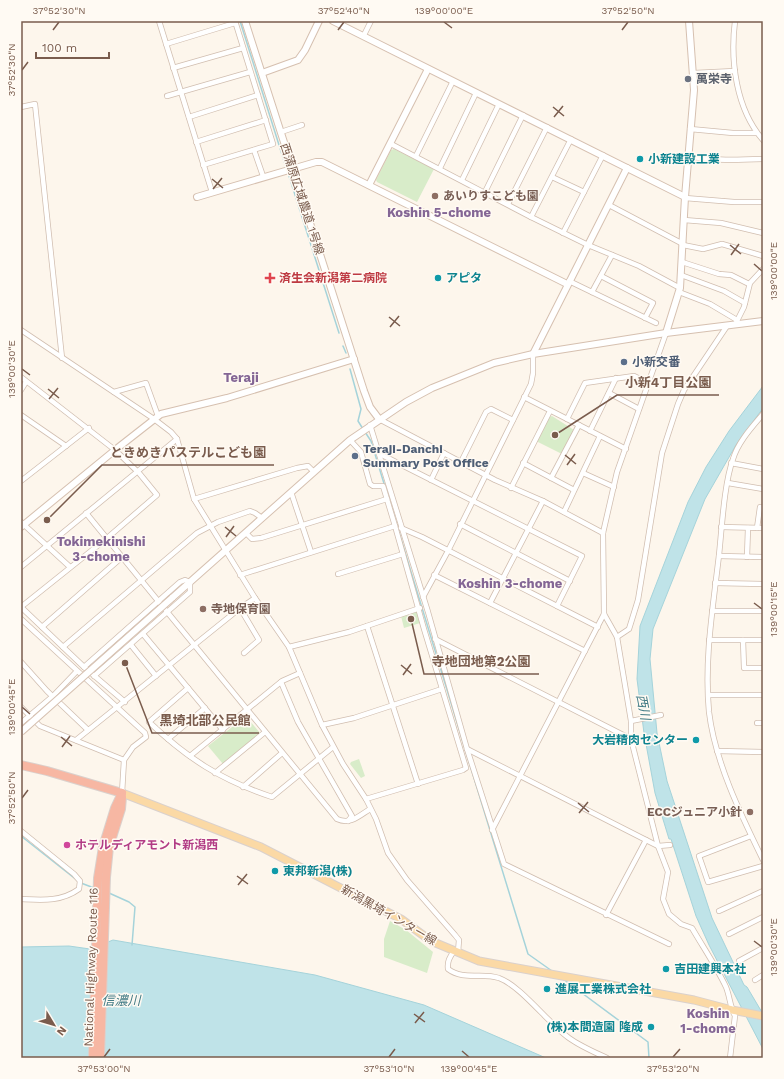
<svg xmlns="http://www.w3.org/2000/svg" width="784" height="1079" font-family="'Work Sans','Noto Sans JP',sans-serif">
  <rect width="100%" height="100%" fill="#fdf6ec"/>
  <g fill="#d8ecc9">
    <path d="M394,149L434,169L417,202L377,182L376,180L391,150Z"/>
    <path d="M552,416L574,430L562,454L536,441L549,417Z"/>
    <path d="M417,611L420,623L404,628L401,616Z"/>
    <path d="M246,716L260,733L223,764L208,746Z"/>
    <path d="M359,759L365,776L361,778L350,764L351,762Z"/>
    <path d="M390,921L406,930L433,952L427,973L384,957V939Z"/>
  </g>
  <g fill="#bfe3e8" stroke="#a5d3da">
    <path d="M763,386V408L736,445L705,499L653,629L650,659L657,733L667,781L712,918L744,985L747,987L763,1014V1049L709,945L696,916L671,839H669L655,793L644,733L637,679L640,626L688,502L706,467L729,431Z"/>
    <path d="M113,940L315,975L424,1005L546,1058H21V947L69,946L90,949Z"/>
  </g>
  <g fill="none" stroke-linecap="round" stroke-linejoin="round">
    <g stroke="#a5d3da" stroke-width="1.5">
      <path d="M240,21L285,164"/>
      <path d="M289,176L339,333"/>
      <path d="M343,346L346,353"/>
      <path d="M350,369L361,409L358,421L363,429"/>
      <path d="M365,432L371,441C424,611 475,783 528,954L552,971"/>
      <path d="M21,836L78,881"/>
      <path d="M81,883L94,888"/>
      <path d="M109,893L129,902L135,907L132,945"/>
      <path d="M563,979L648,1042L649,1058"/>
    </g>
    <g stroke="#d1beb0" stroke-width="6">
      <g id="street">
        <path d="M159,21L212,192"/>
        <path d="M735,21C730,61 736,109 763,140"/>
        <path d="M364,35L371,21"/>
        <path d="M166,44L235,23"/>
        <path d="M173,68L243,48"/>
        <path d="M694,73L735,71"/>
        <path d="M167,96L250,72"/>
        <path d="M21,107L35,104L62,358"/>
        <path d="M189,117L258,95"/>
        <path d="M690,129L733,133H756"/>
        <path d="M281,132L302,125"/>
        <path d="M196,142L266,120"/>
        <path d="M391,144L531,217L588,245L639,266L680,288"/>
        <path d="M254,150L263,176"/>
        <path d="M416,156L453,81"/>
        <path d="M688,156C713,161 738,160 763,159"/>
        <path d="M203,165L273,144L235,21"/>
        <path d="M440,168L476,93"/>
        <path d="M552,177L584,192"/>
        <path d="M462,180L499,104"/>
        <path d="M485,192L523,115"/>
        <path d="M685,198L734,202H763"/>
        <path d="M508,204L547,127"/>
        <path d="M609,205L683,244"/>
        <path d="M531,217L571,139"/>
        <path d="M684,220L721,223L763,233"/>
        <path d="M563,233L603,155"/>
        <path d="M683,245L703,249L722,244L763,256"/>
        <path d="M682,262L719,274L731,275L749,284"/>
        <path d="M681,275L724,291L745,303"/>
        <path d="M601,276L653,303L645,318"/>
        <path d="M569,281L656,323"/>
        <path d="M592,292L612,255"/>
        <path d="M679,292L710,304L737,320"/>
        <path d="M736,323L744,307L750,283L763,269"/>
        <path d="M21,330L154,419L171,432L177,439L194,499L255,598L289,647L322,725L343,764L366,799L376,819L388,853L407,880L455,935L459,940L458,952"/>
        <path d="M666,333L617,472L603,533L604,614L617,637L631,721V739L658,846L668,872L663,899L669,914L681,924L692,928C703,947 716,966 726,987C730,997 730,1007 735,1016L730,1058"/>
        <path d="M21,377L115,450L139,473L157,495L106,539L21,607"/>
        <path d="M21,390L26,382"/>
        <path d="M114,392L146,383L158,416"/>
        <path d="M609,393L639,409"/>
        <path d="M524,397L626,449"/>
        <path d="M763,414C752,427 738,442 733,459C724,484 722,527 719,555C713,607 704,660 709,712C715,762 741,815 763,860"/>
        <path d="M21,415L66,446"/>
        <path d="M379,419L495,480L543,501L603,533"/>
        <path d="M567,419L585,383L634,376L648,383"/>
        <path d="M370,425L428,612L467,749L504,864L669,944"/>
        <path d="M590,431L616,378"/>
        <path d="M350,440L361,452L370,484L373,486H383L395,526"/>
        <path d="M380,454L582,556L557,606"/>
        <path d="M461,462L486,412L491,409L513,420"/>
        <path d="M523,463L574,490"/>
        <path d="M731,463L763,469"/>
        <path d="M583,473L614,487"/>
        <path d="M551,478L579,425"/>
        <path d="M431,480L444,453"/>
        <path d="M21,481L89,428"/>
        <path d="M728,483L763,489"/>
        <path d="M511,488L550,411"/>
        <path d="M291,492L311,552"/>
        <path d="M194,499L297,468L308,466L314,472"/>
        <path d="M564,512L600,436"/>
        <path d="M86,513L337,819C350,825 359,816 370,809"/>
        <path d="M21,522L70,567"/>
        <path d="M460,524L570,581"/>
        <path d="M721,527L763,528"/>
        <path d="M401,528L422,537L598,627"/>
        <path d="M757,528L760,507L763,508"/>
        <path d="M246,533L252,539L261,538L387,499"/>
        <path d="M719,556L763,557"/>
        <path d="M747,557L748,528"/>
        <path d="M21,567L177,439"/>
        <path d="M338,574L403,554"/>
        <path d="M240,575L395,526L424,629L466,768L463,770L366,799"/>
        <path d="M434,575L585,651"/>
        <path d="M715,583L763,584"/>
        <path d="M423,597L448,551L531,384L533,373V354"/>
        <path d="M490,603L543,501"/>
        <path d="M21,607L84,667L125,702"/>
        <path d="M240,608L259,640L244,653"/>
        <path d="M712,611H763"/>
        <path d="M21,619L145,733L146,737L133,747L124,760L122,793"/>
        <path d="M367,626L418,784"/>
        <path d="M42,627L121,558"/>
        <path d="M143,634L223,730"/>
        <path d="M617,637L629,629L638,600L662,453L678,404L684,390L727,326"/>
        <path d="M435,639L631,739"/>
        <path d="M709,640H763"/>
        <path d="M743,640L744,668H763"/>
        <path d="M131,645L156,676"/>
        <path d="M63,647L197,533L218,522L250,511L255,513L262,518"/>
        <path d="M289,647L349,632L420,608"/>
        <path d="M21,662L47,691L88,730"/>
        <path d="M84,667L180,582L185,580L190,582V592L94,676"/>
        <path d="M281,682L298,722L352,816L348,821"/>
        <path d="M188,688L149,722C188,759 221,780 272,797L333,747"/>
        <path d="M709,695H763"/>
        <path d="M21,707L40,726L124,760"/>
        <path d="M631,721L661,715"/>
        <path d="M21,723L53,696L77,671"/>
        <path d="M757,723H763"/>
        <path d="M322,725L354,718L442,689"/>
        <path d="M168,739L205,708"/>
        <path d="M76,740L239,609L255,598"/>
        <path d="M467,749L646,840L658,846L670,845"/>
        <path d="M717,751L763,752"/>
        <path d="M190,756L282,681L300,673"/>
        <path d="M215,773L265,732"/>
        <path d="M243,787L282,753"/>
        <path d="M492,830L604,614"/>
        <path d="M21,831L74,874L80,881L79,889C61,902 42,900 21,899"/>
        <path d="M751,836L699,856L708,882L763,866"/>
        <path d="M719,911L763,891"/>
        <path d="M606,915L646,840"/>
        <path d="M729,934L763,917"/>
        <path d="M454,951C450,957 447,961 448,969C464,981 481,972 499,978C521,986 548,1023 569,1038C580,1046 594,1052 607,1058"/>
        <path d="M739,961L763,948"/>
        <path d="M755,980L763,975"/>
      </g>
    </g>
    <g stroke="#d6c0b0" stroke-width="8">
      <g id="secondary">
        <path d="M245,21L364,391L370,407L379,419"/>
        <path d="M333,21L685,197"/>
        <path d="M262,73L298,60L305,50L319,21"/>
        <path d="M369,185L428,69"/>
        <path d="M197,197L316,162H322L567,284"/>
        <path d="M666,333L680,288L685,197L694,90L689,21"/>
        <path d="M533,354L627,168"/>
        <path d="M21,527L115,450L161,414L227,398L354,359"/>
        <path d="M172,598L350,440L406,402L432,388L494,363L533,354L666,333L763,321"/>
      </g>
    </g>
    <g stroke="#dad1cd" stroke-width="9">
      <path id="primary" d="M122,793L261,847L401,919L431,941L479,961L694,1000L732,1010L763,1016"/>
    </g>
    <g stroke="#dad1cd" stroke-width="10">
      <g id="highway">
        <path d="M21,765L47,771L122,793"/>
        <path d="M93,1058L98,878L103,847L115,808L122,793"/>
        <path d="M100,1058L106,877L109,847L121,809L122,797"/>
      </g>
    </g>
    <use href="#street" stroke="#fff" stroke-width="4.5"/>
    <use href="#secondary" stroke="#fff" stroke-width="6"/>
    <use href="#primary" stroke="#fbd9a5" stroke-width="7"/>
    <use href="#highway" stroke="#f7b7a3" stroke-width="8"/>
    <g stroke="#d6c0b0" stroke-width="8" stroke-linecap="butt">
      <path id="secondary-bridge" d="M21,732L172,598"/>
    </g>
    <use href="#secondary-bridge" stroke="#fff" stroke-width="6"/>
  </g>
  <path fill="none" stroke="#7a5c4d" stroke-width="1.5" d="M444,22L452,28M53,30L59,22M338,30L344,22M622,30L628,22M22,70L28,62M553,107L564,116M554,117L563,106M212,179L223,188M213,189L222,178M730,245L741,254M731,255L739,244M754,264L762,271M389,317L400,326M390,327L399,316M22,369L30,375M48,389L59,398M49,399L58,388M565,455L576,464M567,465L575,454M225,527L236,536M226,537L234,526M754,603L762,609M401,665L412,674M403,675L411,664M22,707L30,714M61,737L72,746M62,747L70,736M22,798L28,790M578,803L589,812M579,813L588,802M237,876L248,884M238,885L247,874M754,941L762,947M414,1014L425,1022M415,1023L424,1012M462,1051L469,1057M104,1057L110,1049M389,1057L395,1049M673,1057L680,1049"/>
  <circle fill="#6b7280" stroke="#fffaf3" stroke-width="1.5" cx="688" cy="79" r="4"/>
  <g fill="#0f9aa8" stroke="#fffaf3" stroke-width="1.5">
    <circle cx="640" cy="159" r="4"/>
    <circle cx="438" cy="278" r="4"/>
    <circle cx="696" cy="740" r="4"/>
    <circle cx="275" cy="871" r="4"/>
    <circle cx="666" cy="969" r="4"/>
    <circle cx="547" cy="989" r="4"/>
    <circle cx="651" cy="1027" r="4"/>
  </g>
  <g fill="#8d6e63" stroke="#fffaf3" stroke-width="1.5">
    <circle cx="435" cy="196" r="4"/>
    <circle cx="203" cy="609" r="4"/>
    <circle cx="750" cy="812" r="4"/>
  </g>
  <path fill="#e0444e" stroke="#fffaf3" stroke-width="1.5" d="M268 272h4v4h4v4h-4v4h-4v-4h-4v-4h4z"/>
  <g fill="#5c6f8a" stroke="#fffaf3" stroke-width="1.5">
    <circle cx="624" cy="362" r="4"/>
    <circle cx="355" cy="456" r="4"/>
  </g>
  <circle fill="#d1479c" stroke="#fffaf3" stroke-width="1.5" cx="67" cy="845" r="4"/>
  <g text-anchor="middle" stroke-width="3" stroke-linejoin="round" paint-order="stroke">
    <g font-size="12" font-weight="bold" fill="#5b616d" stroke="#fffaf3" text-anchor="start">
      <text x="696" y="83">萬栄寺</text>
    </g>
    <g font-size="12" font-weight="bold" fill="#0d838f" stroke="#fffaf3" text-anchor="start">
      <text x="648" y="163">小新建設工業</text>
      <text x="446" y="282">アピタ</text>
      <text x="688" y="744" text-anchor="end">大岩精肉センター</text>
      <text x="283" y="875">東邦新潟(株)</text>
      <text x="674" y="973">吉田建興本社</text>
      <text x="555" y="993">進展工業株式会社</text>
      <text x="643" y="1031" text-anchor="end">(株)本間造園 隆成</text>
    </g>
    <g font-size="12" font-weight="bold" fill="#785e54" stroke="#fffaf3" text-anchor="start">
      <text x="443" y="200">あいりすこども園</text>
      <text x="211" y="613">寺地保育園</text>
      <text x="742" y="816" text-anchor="end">ECCジュニア小針</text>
    </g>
    <g font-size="12" fill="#7a5c4d" stroke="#fffaf3">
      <text transform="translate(302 199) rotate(72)" y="4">西蒲原広域農道 1号線</text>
      <text transform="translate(389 915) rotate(30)" y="4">新潟黒埼インター線</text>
      <text transform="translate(91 967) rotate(-88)" y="4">National Highway Route 116</text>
    </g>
    <g font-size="12" font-weight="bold" fill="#be3a42" stroke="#fffaf3" text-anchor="start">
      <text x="279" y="282">済生会新潟第二病院</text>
    </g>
    <g font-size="12" font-weight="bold" fill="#4e5e75" stroke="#fffaf3" text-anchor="start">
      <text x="632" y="366">小新交番</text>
      <text x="363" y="453">Teraji-Danchi<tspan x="363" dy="14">Summary Post Office</tspan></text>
    </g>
    <g font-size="12" font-weight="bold" fill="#b23c85" stroke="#fffaf3" text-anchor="start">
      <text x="75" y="849">ホテルディアモント新潟西</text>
    </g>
    <g font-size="13" font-weight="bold" fill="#846695" stroke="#fffaf3">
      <text x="439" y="217">Koshin 5-chome</text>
      <text x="241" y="382">Teraji</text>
      <text x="101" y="546">Tokimekinishi<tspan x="101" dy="15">3-chome</tspan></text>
      <text x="510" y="588">Koshin 3-chome</text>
      <text x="708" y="1018">Koshin<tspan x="708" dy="15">1-chome</tspan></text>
    </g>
    <g font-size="13" font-style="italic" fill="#437c86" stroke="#fffaf3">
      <text transform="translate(644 707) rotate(79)" y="5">西川</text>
      <text x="121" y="1005">信濃川</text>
    </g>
  </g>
  <path fill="none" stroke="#7a5c4d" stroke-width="1.5" d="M555 435L617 395H719M47 520L102 465H274M411 619L424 674H539M125 663L152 733H259"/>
  <g fill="#7a5c4d" stroke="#fffaf3" stroke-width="1.5">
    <circle cx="555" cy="435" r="4"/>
    <circle cx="47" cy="520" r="4"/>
    <circle cx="411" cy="619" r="4"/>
    <circle cx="125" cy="663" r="4"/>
  </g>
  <g font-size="13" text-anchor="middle" font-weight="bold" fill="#7a5c4d" stroke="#fffaf3" stroke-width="3" stroke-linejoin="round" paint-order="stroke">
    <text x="668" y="387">小新4丁目公園</text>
    <text x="188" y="457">ときめきパステルこども園</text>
    <text x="481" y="666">寺地団地第2公園</text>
    <text x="205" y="725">黒埼北部公民館</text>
  </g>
  <rect width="784" height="1079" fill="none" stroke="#fffaf3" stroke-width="44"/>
  <g transform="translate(54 1025) rotate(128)" stroke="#fffaf3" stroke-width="3" paint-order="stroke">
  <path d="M0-3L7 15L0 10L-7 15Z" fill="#7a5c4d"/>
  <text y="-6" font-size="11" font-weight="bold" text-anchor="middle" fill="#7a5c4d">N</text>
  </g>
  <path d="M36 52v6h73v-6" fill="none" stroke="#7a5c4d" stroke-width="2"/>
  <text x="42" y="52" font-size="12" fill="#7a5c4d" stroke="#fffaf3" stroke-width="3" paint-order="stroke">100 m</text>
  <rect x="22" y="22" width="740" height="1035" fill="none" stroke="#7a5c4d" stroke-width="1.5"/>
  <g font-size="10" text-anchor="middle" fill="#7a5c4d">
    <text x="59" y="14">37°52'30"N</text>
    <text x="344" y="14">37°52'40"N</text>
    <text x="444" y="14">139°00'00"E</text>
    <text x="628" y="14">37°52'50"N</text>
    <text transform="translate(11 70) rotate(-90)" y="4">37°52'30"N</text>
    <text transform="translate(773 271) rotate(-90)" y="4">139°00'00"E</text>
    <text transform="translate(11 369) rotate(-90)" y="4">139°00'30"E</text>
    <text transform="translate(773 609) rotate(-90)" y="4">139°00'15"E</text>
    <text transform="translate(11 707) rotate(-90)" y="4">139°00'45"E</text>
    <text transform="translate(11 798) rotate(-90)" y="4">37°52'50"N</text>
    <text transform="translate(773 947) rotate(-90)" y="4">139°00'30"E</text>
    <text x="104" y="1072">37°53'00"N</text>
    <text x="389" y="1072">37°53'10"N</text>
    <text x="469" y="1072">139°00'45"E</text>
    <text x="673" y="1072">37°53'20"N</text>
  </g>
</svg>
